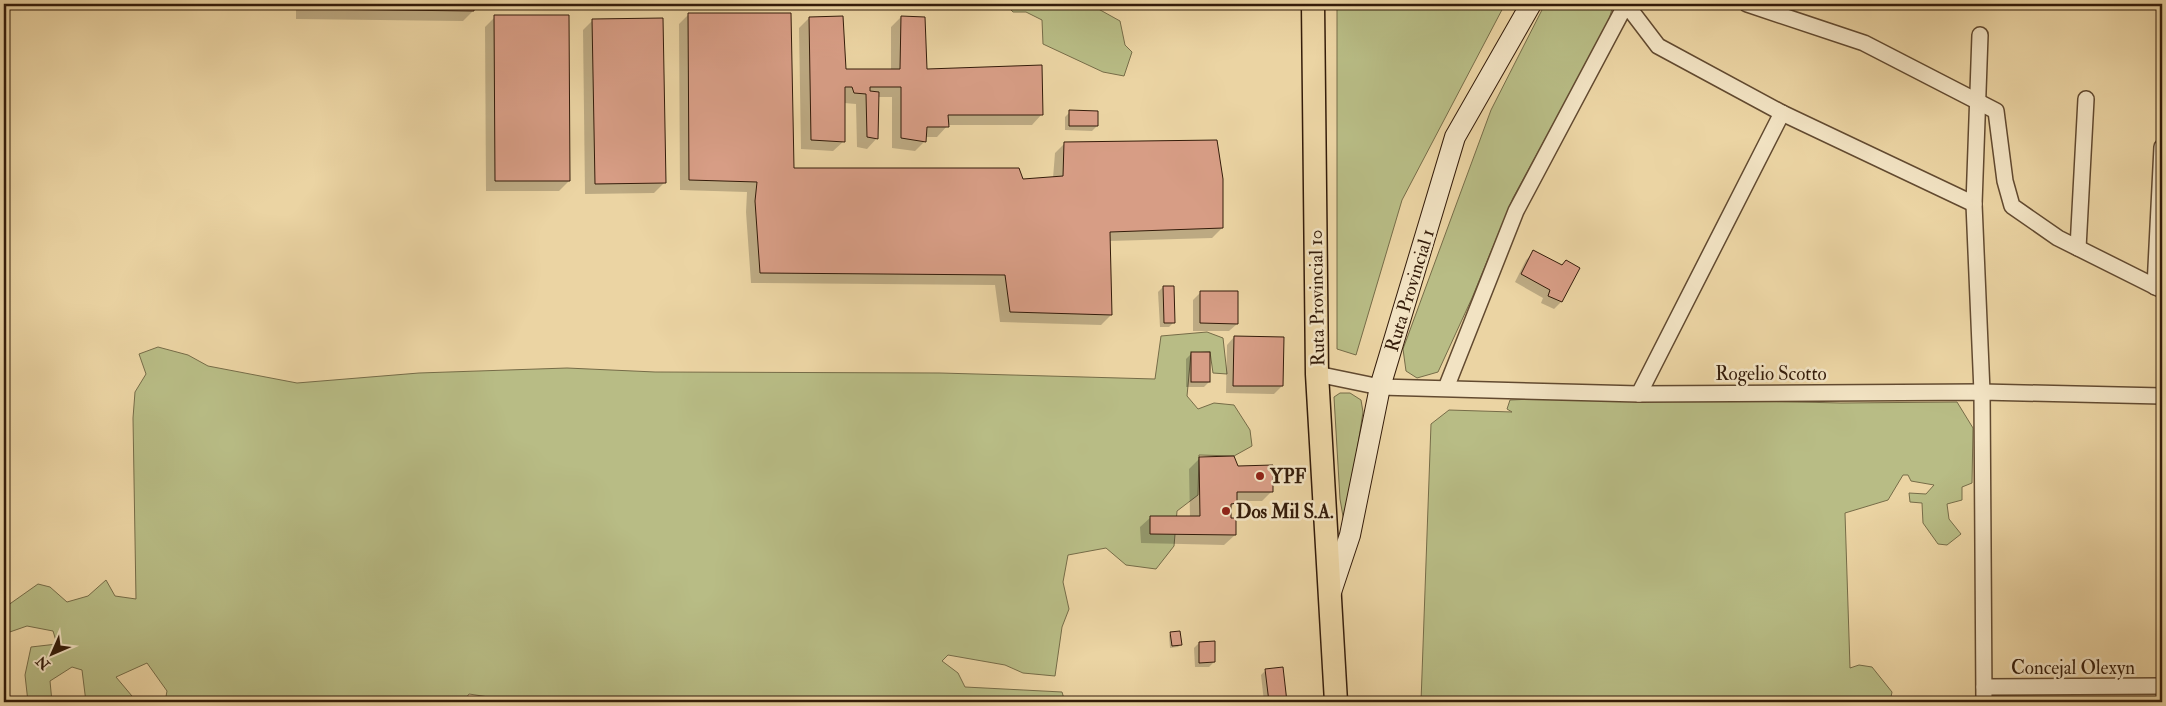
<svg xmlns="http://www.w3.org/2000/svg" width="2166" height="706" font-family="'IM FELL Double Pica',serif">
  <rect width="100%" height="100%" fill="#ebd4a3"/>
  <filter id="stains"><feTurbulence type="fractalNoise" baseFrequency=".004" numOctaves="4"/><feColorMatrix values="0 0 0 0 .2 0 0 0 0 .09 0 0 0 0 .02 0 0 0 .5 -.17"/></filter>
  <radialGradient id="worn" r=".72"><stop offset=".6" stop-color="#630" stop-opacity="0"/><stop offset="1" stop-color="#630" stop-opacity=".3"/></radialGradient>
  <g fill="#b8bc85" stroke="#766c48">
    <path d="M1005,4H1079L1081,7L1093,6L1120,21L1125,45L1132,52L1124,76L1103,72L1043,44L1042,20L1026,12H1013Z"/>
    <path d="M1337,4H1505L1402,200L1356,355L1337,349Z"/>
    <path d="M1545,4H1608L1612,9L1608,23L1513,198L1472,298L1438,372L1417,378L1406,371L1403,349L1491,110Z"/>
    <path d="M1207,332L1223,338L1227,374L1213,373L1210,352L1191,353L1187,396L1198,409L1214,403L1234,405L1250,430L1252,446L1234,456L1199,455L1198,495L1177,511L1174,546L1156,569L1126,565L1106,548L1068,555L1063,582L1069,609L1062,627L1055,676L1023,673L1005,665L948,655L942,661L958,673L965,687L1062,692L1065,702H503L502,699L469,694L463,702H165L167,691L147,663L116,677L137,702H86L82,670L72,667L50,681L52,702H28L25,675L31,647L57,644L53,631L27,626L4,634V608L38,584L50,587L67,602L88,596L106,580L115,596L136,599L133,418L135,392L146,374L139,354L158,347L188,355L208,366L297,383L419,373L567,368L655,372L940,373L1155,379L1161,336Z"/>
    <path d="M1340,393H1350L1361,400L1363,412L1345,528L1340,499L1334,397Z"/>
    <path d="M1580,397L1841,403L1957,402L1973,428L1972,483L1962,487V500L1947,504L1949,519L1961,534L1947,545L1938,544L1923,523L1922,503L1910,502L1909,493L1926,494L1934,485L1911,481L1908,475H1903L1888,500L1845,513L1850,668L1859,665L1872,667L1892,692L1890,702H1421L1431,424L1449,410L1512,412L1507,409L1510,400Z"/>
  </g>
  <g fill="#0003">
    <path d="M296,4H473V11L463,21L296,19Z"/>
    <path d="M689,14L793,170L1022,180L1053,178L1055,153L1065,143L1222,228L1212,238L1109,241L1111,315L1101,325L1000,322L995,285L751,283L746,212L747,192L680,190L679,24Z"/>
    <path d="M495,17L569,181L559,191H486L485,27Z"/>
    <path d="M901,17L926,70L1042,114L1032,125H948L937,137H925V141L915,151L892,148V97H878L877,138L867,149L857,147L856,104L844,103V141L833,151L801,149L799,28L809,18L844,70H891V27Z"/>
    <path d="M593,20L664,183L654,193L585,194L583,30Z"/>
    <path d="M1070,112L1097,126L1092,131L1065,130V117Z"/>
    <path d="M1534,252L1561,302L1554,309L1541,303L1543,298L1515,282L1526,260Z"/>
    <path d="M1163,287L1174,322L1169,327H1160L1158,292Z"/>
    <path d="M1201,292L1237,324L1229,331H1193V300Z"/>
    <path d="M1234,337L1282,386L1274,394L1226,393L1227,345Z"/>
    <path d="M1191,354L1209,382L1204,387H1186V359Z"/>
    <path d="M1199,459L1237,467L1272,491L1262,501H1236L1230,508L1235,535L1224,545L1141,543L1140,527L1151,517L1190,518L1189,469Z"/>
    <path d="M1171,633L1180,645L1178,647L1170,648L1169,635Z"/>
    <path d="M1199,643L1214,662L1209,667H1195L1194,648Z"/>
    <path d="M1282,669L1285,702H1264L1261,675L1266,670Z"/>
  </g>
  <g fill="#d79d85" stroke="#341c0a">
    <path d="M305,4H474V11L305,9Z"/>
    <path d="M688,13H791L794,168H1019L1023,179L1063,176L1064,142L1217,140L1223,179V228L1110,232L1112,315L1010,312L1005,275L760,273L755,201L757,182L689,180Z"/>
    <path d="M494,15H569L570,181H495Z"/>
    <path d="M843,16L846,69H900L901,16L925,17L927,69L1042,65L1043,115H948L949,127H927L926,142L901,138V87H870V91L879,92L878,139L867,137L866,94L854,93L852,87H845V142L811,140L809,17Z"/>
    <path d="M663,18L666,183L595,184L592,19Z"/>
    <path d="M1069,110L1098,111V126H1069Z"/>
    <path d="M1533,250L1562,265L1566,260L1580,268L1562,302L1548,296L1550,290L1521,274Z"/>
    <path d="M1163,286H1174L1175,323H1164Z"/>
    <path d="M1200,291H1238V324L1200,323Z"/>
    <path d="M1234,336L1284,337L1283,386H1233Z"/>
    <rect x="1191" y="352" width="19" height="30"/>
    <path d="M1234,456L1238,466L1273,465V492H1237V503L1231,504V518H1236V535L1150,534V516H1200L1199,457Z"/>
    <path d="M1180,631L1182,645L1172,646L1170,632Z"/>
    <path d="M1215,641V662L1199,663V642Z"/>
    <path d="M1283,667L1287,702H1269L1265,669Z"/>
  </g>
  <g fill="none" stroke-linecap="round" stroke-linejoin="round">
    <g stroke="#624a30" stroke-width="18">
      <g id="street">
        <path d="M1747,4L1864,43L1996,111L2005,181L2012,206L2058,238L2162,290"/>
        <path d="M1980,35L1974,204L1982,392L1984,702"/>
        <path d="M2078,248L2086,99"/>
        <path d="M2155,287L2162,147"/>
        <path d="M1317,374L1380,387L1639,394L1982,392L2162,396"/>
        <path d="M1446,388L1516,211L1626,4L1658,46L1782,113L1974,204"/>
        <path d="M1639,394L1782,113"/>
        <path d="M1984,687L2162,686"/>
      </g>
    </g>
    <g stroke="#341c0a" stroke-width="22">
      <path id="secondary" d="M1331,592L1350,535L1380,387L1455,137L1531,4"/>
    </g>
    <g stroke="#341c0a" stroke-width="25">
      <path id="primary" d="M1313,4L1317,374L1336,702"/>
    </g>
    <use href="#street" stroke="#f2e3c3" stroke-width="15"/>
    <use href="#secondary" stroke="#f2e3c3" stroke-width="20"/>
    <use href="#primary" stroke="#ebd4a3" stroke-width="22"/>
  </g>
  <g fill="#8f2418" stroke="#f2e3c3" stroke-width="2">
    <circle cx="1260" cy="476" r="5"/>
    <circle cx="1226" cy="511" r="5"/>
  </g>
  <g text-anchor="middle" stroke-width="5" stroke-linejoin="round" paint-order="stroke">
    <g font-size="19" fill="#341c0a" stroke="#f2e3c3">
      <text transform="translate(1409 290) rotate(-73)" y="7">Ruta Provincial 1</text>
      <text transform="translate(1316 298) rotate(-91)" y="7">Ruta Provincial 10</text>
      <text x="1771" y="380">Rogelio Scotto</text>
      <text x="2073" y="674">Concejal Olexyn</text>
    </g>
    <g font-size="19" font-weight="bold" fill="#341c0a" stroke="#f2e3c3" text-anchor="start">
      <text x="1270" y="483">YPF</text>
      <text x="1236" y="518">Dos Mil S.A.</text>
    </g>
  </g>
  <rect width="2166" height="706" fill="none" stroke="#ebd4a3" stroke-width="20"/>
  <rect x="5" y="5" width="2156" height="696" fill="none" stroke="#341c0a" stroke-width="2.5"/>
  <rect x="10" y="10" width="2146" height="686" fill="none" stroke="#341c0a"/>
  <g transform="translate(52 654) rotate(225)" stroke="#f2e3c3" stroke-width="4" paint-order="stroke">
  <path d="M0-4L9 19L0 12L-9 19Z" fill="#341c0a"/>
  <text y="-8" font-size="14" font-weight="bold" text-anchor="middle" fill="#341c0a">N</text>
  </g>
  <rect width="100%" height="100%" filter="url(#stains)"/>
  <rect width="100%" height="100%" fill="url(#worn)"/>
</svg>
